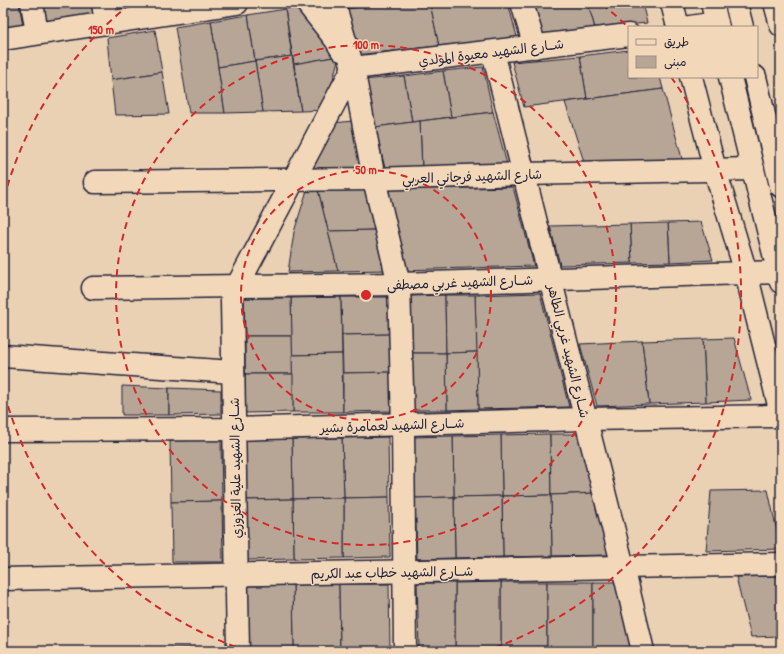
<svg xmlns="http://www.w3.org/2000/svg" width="784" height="654" font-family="'Patrick Hand','Playpen Sans Arabic',sans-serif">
  <rect width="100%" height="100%" fill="#ead1b4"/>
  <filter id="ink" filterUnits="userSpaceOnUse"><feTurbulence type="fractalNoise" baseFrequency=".025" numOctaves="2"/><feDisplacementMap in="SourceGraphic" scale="8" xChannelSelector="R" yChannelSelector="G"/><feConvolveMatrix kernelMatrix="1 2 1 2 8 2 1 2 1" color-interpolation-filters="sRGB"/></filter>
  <g filter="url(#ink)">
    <g fill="#b7a696" stroke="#22223b">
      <path d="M3,3H19L23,26L3,29Z"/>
      <path d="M43,3H94L96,13L46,22Z"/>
      <path d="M108,3H150V6L109,12Z"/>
      <path d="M342,3H386L387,4L344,9Z"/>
      <path d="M400,3H430L439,46L356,55L344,9Z"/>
      <path d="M430,3H508L517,37L439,46Z"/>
      <path d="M534,3H588L595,28L542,34Z"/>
      <path d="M588,3H642L647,23L595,28Z"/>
      <path d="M300,6L339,56L294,64L285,9Z"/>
      <path d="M285,9L292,56L255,61L248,15Z"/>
      <path d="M248,15L255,61L218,67L211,21Z"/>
      <path d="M211,21L225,113H189L175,27Z"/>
      <path d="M155,30L162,72L111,80L107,38Z"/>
      <path d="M629,50V77H660L663,89L587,99L580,56Z"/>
      <path d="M292,56L301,111L263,112L255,61Z"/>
      <path d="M339,56L325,110L301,111L294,64Z"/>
      <path d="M580,56L587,99L524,107L512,62Z"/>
      <path d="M255,61L263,112L225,113L218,67Z"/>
      <path d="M483,67L493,112L451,117L443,71Z"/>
      <path d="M443,71L451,117L412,122L404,76Z"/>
      <path d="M162,72L169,114L115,115L111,80Z"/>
      <path d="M404,76L412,122L375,127L363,80Z"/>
      <path d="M663,89L683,162L585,165L565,102Z"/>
      <path d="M493,112L508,168L422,171L420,121Z"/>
      <path d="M353,121L362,172L311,171L333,123Z"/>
      <path d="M420,121L422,171L386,172L375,127Z"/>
      <path d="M513,187L534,266L403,270L383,190Z"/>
      <path d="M366,189L376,230L328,231L318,190Z"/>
      <path d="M307,190H318L338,271L288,272L294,232Z"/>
      <path d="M701,222L713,260L670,262L668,223Z"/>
      <path d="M668,223L670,262L632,263L630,224Z"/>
      <path d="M630,224L632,263L560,265L550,226Z"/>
      <path d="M376,230L387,270L338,271L328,231Z"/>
      <path d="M540,293L569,407L478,409L475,295Z"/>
      <path d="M445,295L446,353H412L411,296Z"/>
      <path d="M445,295H475L477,352L446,353Z"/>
      <path d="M341,297L342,354L292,355L291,298Z"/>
      <path d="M341,297H391L392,334L342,335Z"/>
      <path d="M244,298H291L292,336H245Z"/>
      <path d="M392,334L393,372L343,373L342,335Z"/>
      <path d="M245,336H292L293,374H245Z"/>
      <path d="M734,338L751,400L706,402L703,339Z"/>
      <path d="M703,339L706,402L649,404L642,341Z"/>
      <path d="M642,341L649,404L597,406L580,344Z"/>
      <path d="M477,352L478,409L447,410L446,353Z"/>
      <path d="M412,353H446L447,410H413Z"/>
      <path d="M342,354L343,412H293L292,355Z"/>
      <path d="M393,372L394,411L343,412V373Z"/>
      <path d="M245,374H293V412L245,413Z"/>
      <path d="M122,386L169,388V415H122Z"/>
      <path d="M169,388L221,390V414L169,415Z"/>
      <path d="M550,434L551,495L502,496L501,435Z"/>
      <path d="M550,434H582L595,493L551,495Z"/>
      <path d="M501,435L502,496L454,497L453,436Z"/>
      <path d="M453,436L454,497L415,498L414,437Z"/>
      <path d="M388,437L389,497L344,498L342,438Z"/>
      <path d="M342,438L344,498L293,499L292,439Z"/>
      <path d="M292,439L293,499L246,500L245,440Z"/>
      <path d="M221,440L222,501L171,502L170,441Z"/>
      <path d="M768,490L781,549L706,551L711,491Z"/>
      <path d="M595,493L609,555L552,556L551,495Z"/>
      <path d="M551,495L552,556L503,557L502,496Z"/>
      <path d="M502,496L503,557L455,558L454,497Z"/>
      <path d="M389,497L390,557L344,558V498Z"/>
      <path d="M454,497L455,558L417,559L415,498Z"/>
      <path d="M344,498V558L294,559L293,499Z"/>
      <path d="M293,499L294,559L247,560L246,500Z"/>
      <path d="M222,501L223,562H172L171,502Z"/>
      <path d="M781,576V636L751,637L736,577Z"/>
      <path d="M501,582H547V648L501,649Z"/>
      <path d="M501,582V649H455V583Z"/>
      <rect x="547" y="582" width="46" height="66"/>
      <path d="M593,582H616L631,648H593Z"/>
      <path d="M417,583H455V649H419Z"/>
      <path d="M339,584L340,650L294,651L293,585Z"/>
      <path d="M339,584H389L390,650H340Z"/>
      <path d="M293,585L294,651H248L247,586Z"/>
      <path d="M221,647V651H173V648Z"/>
      <rect x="125" y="648" width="48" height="3"/>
      <rect x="547" y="648" width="46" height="3"/>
      <path d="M547,648V651H501V649Z"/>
      <rect x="593" y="648" width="38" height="3"/>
      <rect x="419" y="649" width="36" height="2"/>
      <rect x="455" y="649" width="46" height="2"/>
      <rect x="340" y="650" width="50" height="1"/>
    </g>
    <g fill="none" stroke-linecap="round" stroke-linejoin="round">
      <g stroke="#22223b" stroke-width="25">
        <g id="minor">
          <path d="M32,3L37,33"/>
          <path d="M103,3L106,23"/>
          <path d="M307,3L336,40L342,50"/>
          <path d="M334,3L353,68L374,179L399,284L403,425L405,651"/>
          <path d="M522,3L535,47"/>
          <path d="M672,3L678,27"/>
          <path d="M775,3L781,25"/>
          <path d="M690,27L717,23"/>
          <path d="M3,39L237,3"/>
          <path d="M493,52L623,567L643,651"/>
          <path d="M353,68L629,35"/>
          <path d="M691,77L715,170L746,273L781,413"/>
          <path d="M95,182L374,179L524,174L753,169"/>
          <path d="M93,288L399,284L778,272"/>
          <path d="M3,356L233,372"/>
          <path d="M3,430L234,429L585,419L781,416"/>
          <path d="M3,579L781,564"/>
          <path d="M238,651L232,300L233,294L353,68"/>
        </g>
      </g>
      <g stroke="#22223b" stroke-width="25">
        <g id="highway">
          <path d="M712,3L718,27"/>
          <path d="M736,3L742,27"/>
          <path d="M730,77L781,282"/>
          <path d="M755,77L781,186"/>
        </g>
      </g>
      <use href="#minor" stroke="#f2d8b9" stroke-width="22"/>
      <use href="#highway" stroke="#f2d8b9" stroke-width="22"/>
    </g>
  </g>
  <g fill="none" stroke="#d62828" stroke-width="2" stroke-dasharray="7 5">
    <circle cx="366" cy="295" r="125"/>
    <circle cx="366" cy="295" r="250"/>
    <path d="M247 651A375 375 0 0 1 4 392M4 198A375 375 0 0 1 130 4M602 4A375 375 0 0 1 629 28M671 77A375 375 0 0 1 485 651"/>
  </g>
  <g text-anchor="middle" stroke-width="3" stroke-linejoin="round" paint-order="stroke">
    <g font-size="13" fill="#22223b" stroke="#f2d8b9">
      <text transform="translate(491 52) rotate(-7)" y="5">شــارع الشهيد معيوة المولدي</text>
      <text transform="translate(472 176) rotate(-2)" y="5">شارع الشهيد فرجاني العربي</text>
      <text transform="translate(460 282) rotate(-2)" y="5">شــارع الشهيد غربي مصطفى</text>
      <text transform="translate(569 351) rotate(76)" y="5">شــارع الشهيد غربي الطاهر</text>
      <text transform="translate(392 425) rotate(-2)" y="5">شــارع الشهيد لعمامرة بشير</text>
      <text transform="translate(235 468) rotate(-91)" y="5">شــارع الشهيد علية العزوزي</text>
      <text transform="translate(392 572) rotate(-1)" y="5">شــارع الشهيد خطاب عبد الكريم</text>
    </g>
  </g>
  <circle cx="366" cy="295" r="6" fill="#d62828" stroke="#f2d8b9" stroke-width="2"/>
  <g font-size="12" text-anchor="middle" font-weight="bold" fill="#d62828" stroke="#f2d8b9" stroke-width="3" stroke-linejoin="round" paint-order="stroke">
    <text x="101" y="34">150 m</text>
    <text x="366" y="49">100 m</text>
    <text x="366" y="174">50 m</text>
  </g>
  <rect width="784" height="654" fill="none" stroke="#f2d8b9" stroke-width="16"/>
  <rect x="8" y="8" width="768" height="638" fill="none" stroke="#22223b" stroke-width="1.5" filter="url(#ink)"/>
  <rect x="628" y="26" width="130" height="52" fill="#f2d8b9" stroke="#9f8f87"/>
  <rect x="636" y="39" width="20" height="6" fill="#f2d8b9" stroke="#9f8f87"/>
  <text x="664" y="46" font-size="12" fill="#22223b">طريق</text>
  <rect x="636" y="56" width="20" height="12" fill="#b7a696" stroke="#9f8f87"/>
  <text x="664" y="66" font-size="12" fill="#22223b">مبنى</text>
</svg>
